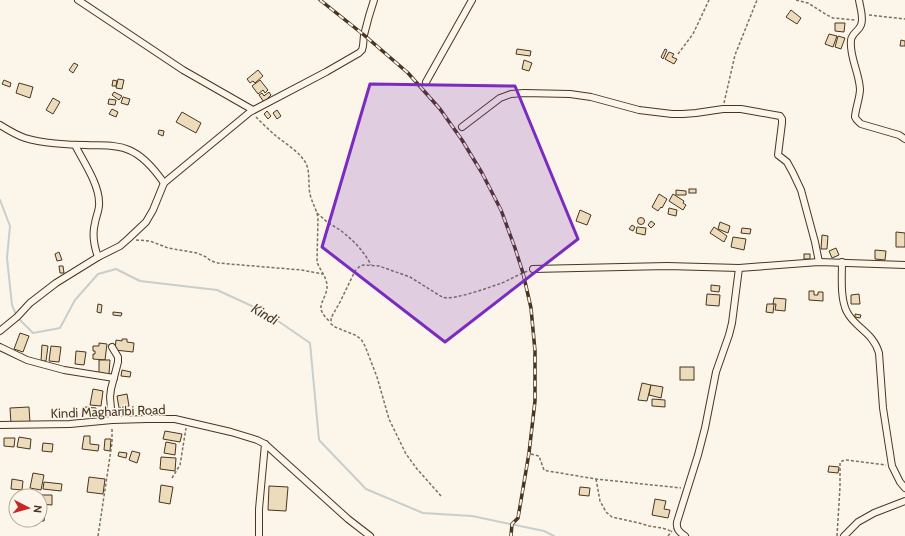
<svg xmlns="http://www.w3.org/2000/svg" width="905" height="536" font-family="Cabin,sans-serif">
  <rect width="100%" height="100%" fill="#fbf6e9"/>
  <g fill="none" stroke-linecap="round" stroke-linejoin="round">
    <path stroke="#c9cecd" stroke-width="2" d="M0,200L10,226L7,258L12,305L17,317L33,333L60,328L75,300L98,274L116,269L140,281L217,290L265,312L310,343L319,440L366,489L423,513L472,516L544,531L554,536"/>
  </g>
  <g fill="#ecdcbc" stroke="#4a3520">
    <path d="M791,10L801,18L797,24L786,17Z"/>
    <path d="M835,23H845L844,32L835,31Z"/>
    <path d="M829,34L837,36L833,47L825,44Z"/>
    <path d="M838,36L845,38L841,49L835,47Z"/>
    <path d="M901,40L905,41V46H900Z"/>
    <path d="M517,49L531,51L530,56L516,54Z"/>
    <path d="M665,49L667,50L663,59L661,57Z"/>
    <path d="M669,52L674,54L672,57L677,59L674,64L665,59Z"/>
    <path d="M524,60L532,63L529,71L522,69Z"/>
    <path d="M74,63L78,65L73,73L69,70Z"/>
    <path d="M258,70L263,76L255,83L253,81L250,83L247,79Z"/>
    <path d="M118,79L124,80L122,89L116,88Z"/>
    <path d="M4,80L11,83L10,87L2,84Z"/>
    <path d="M113,80L117,81L116,86H112Z"/>
    <path d="M260,80L268,90L265,93L263,90L258,94L252,86Z"/>
    <path d="M19,83L33,87L30,98L16,93Z"/>
    <path d="M114,92L122,96L119,100L112,95Z"/>
    <path d="M269,92L271,95L264,102L259,95L262,93L264,96Z"/>
    <path d="M123,97L130,99L128,105L121,103Z"/>
    <path d="M53,98L60,102L53,114L46,110Z"/>
    <path d="M109,99L116,100L115,105L108,104Z"/>
    <path d="M112,109L118,112L116,117L109,114Z"/>
    <path d="M277,110L281,116L277,119L273,113Z"/>
    <path d="M267,111L271,116L268,119L264,114Z"/>
    <path d="M182,112L201,123L196,133L176,122Z"/>
    <path d="M159,130L164,131L163,136L158,134Z"/>
    <rect x="689" y="189" width="7" height="4"/>
    <path d="M676,190L686,191V195H676Z"/>
    <path d="M659,194L667,199L662,208L661,207L658,211L652,207Z"/>
    <path d="M673,194L684,201L683,203L686,205L683,210L669,201Z"/>
    <path d="M669,208L677,210L676,216L668,214Z"/>
    <path d="M580,210L591,215L587,225L576,221Z"/>
    <circle cx="641" cy="221" r="3.5"/>
    <path d="M651,221L655,224L651,228L648,225Z"/>
    <path d="M720,222L730,226L728,233L718,229Z"/>
    <path d="M632,225L635,227L633,231L629,229Z"/>
    <path d="M637,227L646,228L645,235L636,233Z"/>
    <path d="M714,227L727,236L724,242L710,233Z"/>
    <path d="M742,228L751,229L750,234L741,233Z"/>
    <path d="M896,232L905,233V247H896Z"/>
    <path d="M822,235L828,236L827,249H821Z"/>
    <path d="M733,237L746,239L744,250L731,247Z"/>
    <path d="M836,248L839,255L832,258L829,251Z"/>
    <path d="M875,250L886,251L885,260L875,259Z"/>
    <path d="M59,252L62,260L57,261L55,254Z"/>
    <rect x="804" y="254" width="6" height="5"/>
    <path d="M59,266H63L64,273H60Z"/>
    <path d="M711,285L720,286L719,292L711,291Z"/>
    <path d="M809,291H814V295H818V292H823V301L809,300Z"/>
    <path d="M707,294L720,295L719,306L706,305Z"/>
    <path d="M859,294L860,304H851V295Z"/>
    <path d="M774,298L786,299L785,311L775,310L776,304H773Z"/>
    <path d="M98,304L102,305L101,313L97,312Z"/>
    <path d="M767,304H774L773,313L766,312Z"/>
    <path d="M113,312L122,313L121,316L113,315Z"/>
    <path d="M855,314L861,315L860,318L855,317Z"/>
    <path d="M20,333L29,336L23,352L14,349Z"/>
    <path d="M122,339H127V342L134,343L133,352L115,350L116,340L122,341Z"/>
    <path d="M99,343L107,344L105,360L93,359V354H95V351H93V346H99Z"/>
    <path d="M42,345L48,346L46,361H41Z"/>
    <path d="M51,346L61,347L59,362L49,361Z"/>
    <path d="M76,351L86,352L84,365L75,364Z"/>
    <path d="M99,360H110L109,374L99,373Z"/>
    <rect x="680" y="367" width="14" height="13"/>
    <path d="M122,370L131,372L130,377L121,376Z"/>
    <path d="M642,383L651,385L647,401L638,400Z"/>
    <path d="M651,385L663,387L661,398L649,395Z"/>
    <path d="M93,389L103,391L101,406L90,405Z"/>
    <path d="M127,394L129,406L119,408L117,396Z"/>
    <path d="M652,399L665,400V407L652,406Z"/>
    <path d="M29,407L30,423L11,424L10,408Z"/>
    <path d="M85,407L96,408L95,416L84,414Z"/>
    <path d="M165,431L182,434L180,442L163,439Z"/>
    <path d="M84,436H90V444L99,445L98,451L82,449Z"/>
    <path d="M19,437L31,439L30,449L17,447Z"/>
    <path d="M4,438H15L14,447L4,446Z"/>
    <path d="M105,439H111L110,451L104,450Z"/>
    <path d="M166,442L176,444L175,455L164,453Z"/>
    <path d="M43,443L53,444L52,452L42,451Z"/>
    <path d="M132,451L140,453L137,463L129,460Z"/>
    <path d="M119,452L127,453L126,458L118,456Z"/>
    <path d="M161,457L176,458L175,471L160,469Z"/>
    <path d="M829,466L839,467L838,473L828,472Z"/>
    <path d="M33,473L44,475L41,490L30,488Z"/>
    <path d="M89,477L105,479L103,494L87,492Z"/>
    <path d="M12,479L23,481L22,490L11,489Z"/>
    <path d="M44,482L62,484L61,491L43,489Z"/>
    <path d="M161,485L173,487L170,504L159,502Z"/>
    <path d="M269,486L288,487L286,511L268,510Z"/>
    <path d="M580,487L590,488L589,496L579,495Z"/>
    <path d="M33,495H52V505L40,504V496H33Z"/>
    <path d="M655,499L666,501L664,509L670,510L668,518L652,515Z"/>
    <path d="M40,513H45L44,521H31L40,520Z"/>
  </g>
  <g fill="none" stroke-linecap="round" stroke-linejoin="round">
    <g stroke="#4a3520" stroke-width="8">
      <g id="minor">
        <path d="M78,0L183,70L253,110"/>
        <path d="M859,0C860,7 864,18 861,25C859,31 852,33 851,40C849,56 859,72 860,89C860,98 855,110 855,117C856,120 859,122 861,124L899,135L905,139"/>
        <path d="M426,82L472,0"/>
        <path d="M0,125C8,130 16,135 25,138C41,143 68,145 86,145C100,146 116,144 129,150C144,156 155,170 164,183"/>
        <path d="M462,127L500,98L511,94L524,93L570,94L591,97L639,110L672,114H683L696,113L723,109H741L780,116L782,119V123L778,155L787,162L793,173L801,190L815,242L819,262"/>
        <path d="M75,145C83,161 99,184 99,202C100,209 96,216 95,223C92,234 94,246 98,257"/>
        <path d="M842,262C842,276 840,299 847,312C855,328 873,332 879,353L883,408L892,466L900,482L905,488"/>
        <path d="M533,269L667,266L739,268L819,262L905,265"/>
        <path d="M0,331L17,317L30,303L56,283L98,257L120,246L128,239L146,222L153,210L164,183L250,112L326,72L359,53L362,50L363,46L364,35L369,16L374,0"/>
        <path d="M0,347L27,360L64,370L114,378"/>
        <path d="M112,420L110,397L111,389L118,362V357L112,347"/>
        <path d="M0,425L70,424L112,420L147,419H175L231,432L257,440L265,444L348,519L370,536"/>
        <path d="M259,536V509L265,444"/>
        <path d="M685,536C679,532 676,529 677,522L698,455L705,428L716,372L729,335L732,323L739,268"/>
        <path d="M844,536L858,522L874,513L905,501"/>
      </g>
    </g>
    <g stroke="#7f6f5c" stroke-width="1.5" stroke-dasharray="3 2" stroke-linecap="butt">
      <path d="M796,0L808,3L827,15L833,18L855,20"/>
      <path d="M869,15L905,19"/>
      <path d="M678,54L693,34L709,0"/>
      <path d="M724,103L735,55L757,0"/>
      <path d="M256,117C262,123 269,130 276,136C286,144 303,154 307,166C310,175 308,185 310,194C312,203 317,210 318,218L317,262C320,270 326,276 327,285C328,294 320,302 321,309C322,314 327,319 330,322"/>
      <path d="M317,213C322,217 326,222 332,225C336,228 341,230 345,234C355,242 365,253 371,265"/>
      <path d="M136,240L150,241L168,248L197,253L206,257L211,261L218,263L301,270L323,274"/>
      <path d="M531,454L539,456L544,470L548,471L596,479L681,488"/>
      <path d="M172,478L180,465L186,428"/>
      <path d="M596,479L600,501L606,512L612,517L639,523L649,526L662,528L671,531"/>
      <path d="M441,496L417,469L406,454L389,419L377,377L365,346L361,339L355,335L335,327L331,324V318L340,302L355,271L360,266L364,265L379,266L410,277L442,297C453,301 490,287 502,283C511,279 519,274 528,271"/>
      <path d="M98,536L112,443V427"/>
      <path d="M668,536L672,531"/>
      <path d="M837,536L840,487V463L842,461L846,460L886,465"/>
    </g>
    <use href="#minor" stroke="#fbf6e9" stroke-width="6"/>
    <g stroke="#4a3520" stroke-width="3.5">
      <path id="rail" d="M320,0L364,35L408,73L440,109L462,140L482,173L501,210L515,248L523,273L531,308L535,351V401L529,453L518,518L512,524L511,536"/>
    </g>
    <use href="#rail" stroke="#fbf6e9" stroke-width="2" stroke-dasharray="6" stroke-linecap="butt"/>
  </g>
  <path fill="#7b2cbf" fill-opacity="0.2" stroke="#7b2cbf" stroke-width="3" stroke-linejoin="round" d="M370,84L515,86L578,239L445,342L322,247Z"/>
  <g text-anchor="middle" stroke-width="3" stroke-linejoin="round" paint-order="stroke">
    <g font-size="13" fill="#4a3520" stroke="#fbf6e9">
      <text transform="translate(108 411) rotate(-2)" y="5">Kindi Magharibi Road</text>
    </g>
    <g font-size="14" font-style="italic" fill="#4a3520" stroke="#fbf6e9">
      <text transform="translate(265 314) rotate(30)" y="5">Kindi</text>
    </g>
  </g>
  <g transform="translate(28 508) rotate(96)"><circle r="19" fill="#fbf6e9" stroke="#b4a999"/>
  <path d="M0-3L7 15L0 10L-7 15Z" fill="#c62828"/>
  <text y="-6" font-size="11" font-weight="bold" text-anchor="middle" fill="#4a3520">N</text>
  </g>
</svg>
